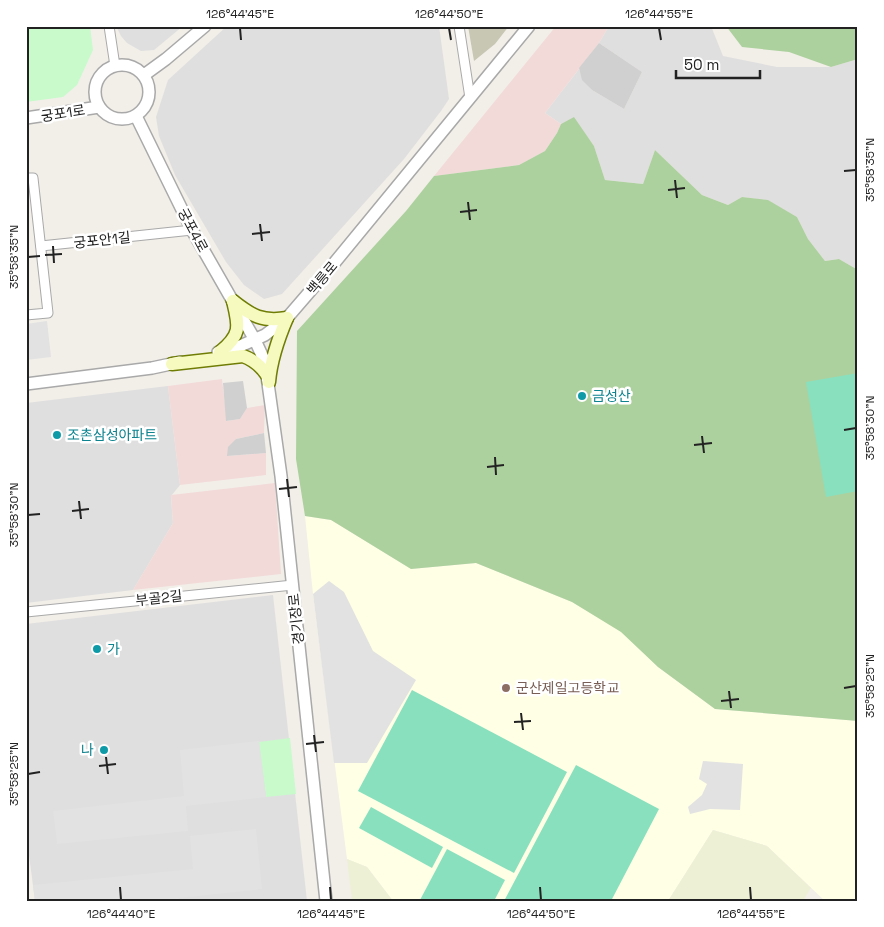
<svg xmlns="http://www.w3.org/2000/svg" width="884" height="927" font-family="'Space Grotesk','Noto Sans KR',sans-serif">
  <rect width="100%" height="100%" fill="#f2efe9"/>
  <g fill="#e0dfdf">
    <path d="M116,26H183L154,50L141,51L127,43L121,36Z"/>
    <path d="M227,26H439L449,99L441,111L404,159L282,294L264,299L244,285L226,262L175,175L159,136L156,117L168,80Z"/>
    <path d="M609,26H711L723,56L777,67H831L858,59V270L839,259L825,261L808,239L797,217L767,200L742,197L728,205L702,195L655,150L643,184L605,180L594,146L574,118L561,124L545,113L579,69L583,80L592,90L624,109L642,72L599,43Z"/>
    <path d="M168,386L180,485L171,496L173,523L133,590L26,603V403Z"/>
    <path d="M273,595L307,901H35L26,832V624Z"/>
  </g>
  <g fill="#f2dad9">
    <path d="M556,26H609L599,43L545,113L561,124L557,133L545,151L519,165L434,176Z"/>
    <path d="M222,379L227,421L240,419L247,408L265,405L264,433L236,439L228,456L266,453V475L180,485L168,386Z"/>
    <path d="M275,483L281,574L133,590L173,523L171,495Z"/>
  </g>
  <path fill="#ffffe5" d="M305,516L331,520L411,569L476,563L572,602L621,631L658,667L715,709L858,721V901H825L767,846L713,830L668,901H393L367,867L347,859L313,594Z"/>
  <g fill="#d0d0d0">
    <path d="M599,43L642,72L624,109L592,90L582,80L579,68Z"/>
    <path d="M243,381L247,408L240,419L226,421L223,383Z"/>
    <path d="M264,433L266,453L227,456L228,447L236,439Z"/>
  </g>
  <path fill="#c7c7b4" d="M468,26H509L495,44L474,61Z"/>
  <g fill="#eef0d5">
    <path d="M713,830L767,846L811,888L803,901H668Z"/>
    <path d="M347,859L367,867L393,901H352Z"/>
  </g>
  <g fill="#add19e">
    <path d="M726,26H858V59L831,67L789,52L742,47Z"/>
    <path d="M574,117L594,146L605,180L643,184L655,150L702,195L728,205L742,197L768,200L797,217L808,239L825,261L839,259L858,270V721L715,709L658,667L621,632L572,602L476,563L411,569L331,520L305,516L296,459L297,331L406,211L434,176L519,165L545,151L557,133L561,124Z"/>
  </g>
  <g fill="#c8facc">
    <path d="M26,26H90L93,50L77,85L63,97L26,102Z"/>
    <path d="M290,738L296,794L266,797L259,742Z"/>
  </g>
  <g fill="#88e0be">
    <path d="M858,373V491L826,497L806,382Z"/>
    <path d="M412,690L567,772L514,873L358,791Z"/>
    <path d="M576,765L659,809L611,901H504Z"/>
    <path d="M371,807L443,847L432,868L359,828Z"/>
    <path d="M447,849L505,880L494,901L420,900Z"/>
  </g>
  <g fill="#e2e2e2">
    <path d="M47,321L51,357L26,360V324Z"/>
    <path d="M329,581L344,592L373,651L416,680L367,763H334L313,594Z"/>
    <path d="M259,741L266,797L186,806L188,831L57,844L53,811L184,796L180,750Z"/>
    <path d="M703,761L743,764L740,810L710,809L690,814L688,807L702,795L707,784L699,779Z"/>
    <path d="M256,829L262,889L179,898V901H35L33,885L193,869L190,836Z"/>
  </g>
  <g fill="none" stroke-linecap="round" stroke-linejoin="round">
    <g stroke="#a9a9a9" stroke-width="11">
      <g id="minor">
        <path d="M109,26L115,66"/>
        <path d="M459,26L470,98"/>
        <path d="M26,178H33L48,313L26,315"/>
        <path d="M41,246L192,230"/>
        <path d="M26,612L293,585"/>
      </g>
    </g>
    <g stroke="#a9a9a9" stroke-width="14">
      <g id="tertiary">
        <circle cx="122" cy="92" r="27"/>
        <path d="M144,75L166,59L205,26"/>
        <path d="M136,116L192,230L255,340L265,362L281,476L326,901"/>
        <path d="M26,118L99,107"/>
        <path d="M218,352L238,347L265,335L287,318L331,267L529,26"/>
        <path d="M26,384L152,368L180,362"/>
      </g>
    </g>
    <g stroke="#707d05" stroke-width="15">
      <g id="secondary">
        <path d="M233,301C252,316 262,322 287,318"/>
        <path d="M220,352C242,334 239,326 233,301"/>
        <path d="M172,364L243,356C254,360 261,366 267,375"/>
        <path d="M269,382C271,359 278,339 287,318"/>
      </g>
    </g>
    <use href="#minor" stroke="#fff" stroke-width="9"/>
    <use href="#tertiary" stroke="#fff" stroke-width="11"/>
    <use href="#secondary" stroke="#f7fabf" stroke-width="12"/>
  </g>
  <path fill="none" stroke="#222" stroke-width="2" d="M240,28L241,40M449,28L451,40M659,28L661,40M844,171L856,170M675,180L677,198M668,190L685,188M468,202L470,220M460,212L477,210M260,224L262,241M252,234L270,232M53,246L54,263M45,255L62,254M28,257L40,256M844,430L856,428M702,436L704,453M694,445L712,443M495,457L496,475M487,467L504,465M287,479L289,497M279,489L297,487M79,501L81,519M72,511L89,509M28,515L40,514M844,688L856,686M729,691L731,708M721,701L739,699M521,713L523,730M514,722L531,721M314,735L316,752M306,744L324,742M106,757L108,774M99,766L116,764M28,774L40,772M120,887L121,900M330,887L331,900M540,887L541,900M750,887L751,900"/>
  <g fill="#0f9aa8" stroke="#fff" stroke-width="2">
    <circle cx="582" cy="396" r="5"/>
    <circle cx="57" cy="435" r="5"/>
    <circle cx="97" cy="649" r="5"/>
    <circle cx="104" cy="750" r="5"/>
  </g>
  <circle fill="#8d6e63" stroke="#fff" stroke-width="2" cx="506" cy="688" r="5"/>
  <g text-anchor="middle" stroke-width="5" stroke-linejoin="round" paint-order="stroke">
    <g font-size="14" fill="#222" stroke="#fff">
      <text transform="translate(63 113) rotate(-9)" y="5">궁포1로</text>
      <text transform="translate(193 230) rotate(62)" y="5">궁포4로</text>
      <text transform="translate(102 240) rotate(-6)" y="5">궁포안1길</text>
      <text transform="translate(322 278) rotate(-50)" y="5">백릉로</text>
      <text transform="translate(159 598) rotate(-6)" y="5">부골2길</text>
      <text transform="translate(296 619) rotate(-96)" y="5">경기장로</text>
    </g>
    <g font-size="14" fill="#0d838f" stroke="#fff" text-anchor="start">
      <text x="592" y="401">금성산</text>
      <text x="67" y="440">조촌삼성아파트</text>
      <text x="107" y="654">가</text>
      <text x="94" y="755" text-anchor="end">나</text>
    </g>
    <g font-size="14" fill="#785e54" stroke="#fff" text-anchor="start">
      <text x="516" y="693">군산제일고등학교</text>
    </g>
  </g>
  <rect width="884" height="927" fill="none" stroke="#ffffff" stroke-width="55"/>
  <path d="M676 70v8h84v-8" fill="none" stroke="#222222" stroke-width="2.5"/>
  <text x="684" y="70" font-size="15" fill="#222222" stroke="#ffffff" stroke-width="4" paint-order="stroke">50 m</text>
  <rect x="28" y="28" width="828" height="872" fill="none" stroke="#222" stroke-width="2"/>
  <g font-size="12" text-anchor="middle" fill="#222">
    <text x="240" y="18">126°44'45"E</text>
    <text x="449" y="18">126°44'50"E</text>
    <text x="659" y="18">126°44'55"E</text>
    <text transform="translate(870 170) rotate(-90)" y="4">35°58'35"N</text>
    <text transform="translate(14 257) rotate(-90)" y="4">35°58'35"N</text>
    <text transform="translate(870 428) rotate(-90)" y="4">35°58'30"N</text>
    <text transform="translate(14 515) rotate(-90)" y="4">35°58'30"N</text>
    <text transform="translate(870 686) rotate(-90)" y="4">35°58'25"N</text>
    <text transform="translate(14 774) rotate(-90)" y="4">35°58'25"N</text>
    <text x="121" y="918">126°44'40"E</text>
    <text x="331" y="918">126°44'45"E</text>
    <text x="541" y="918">126°44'50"E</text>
    <text x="751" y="918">126°44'55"E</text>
  </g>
</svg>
